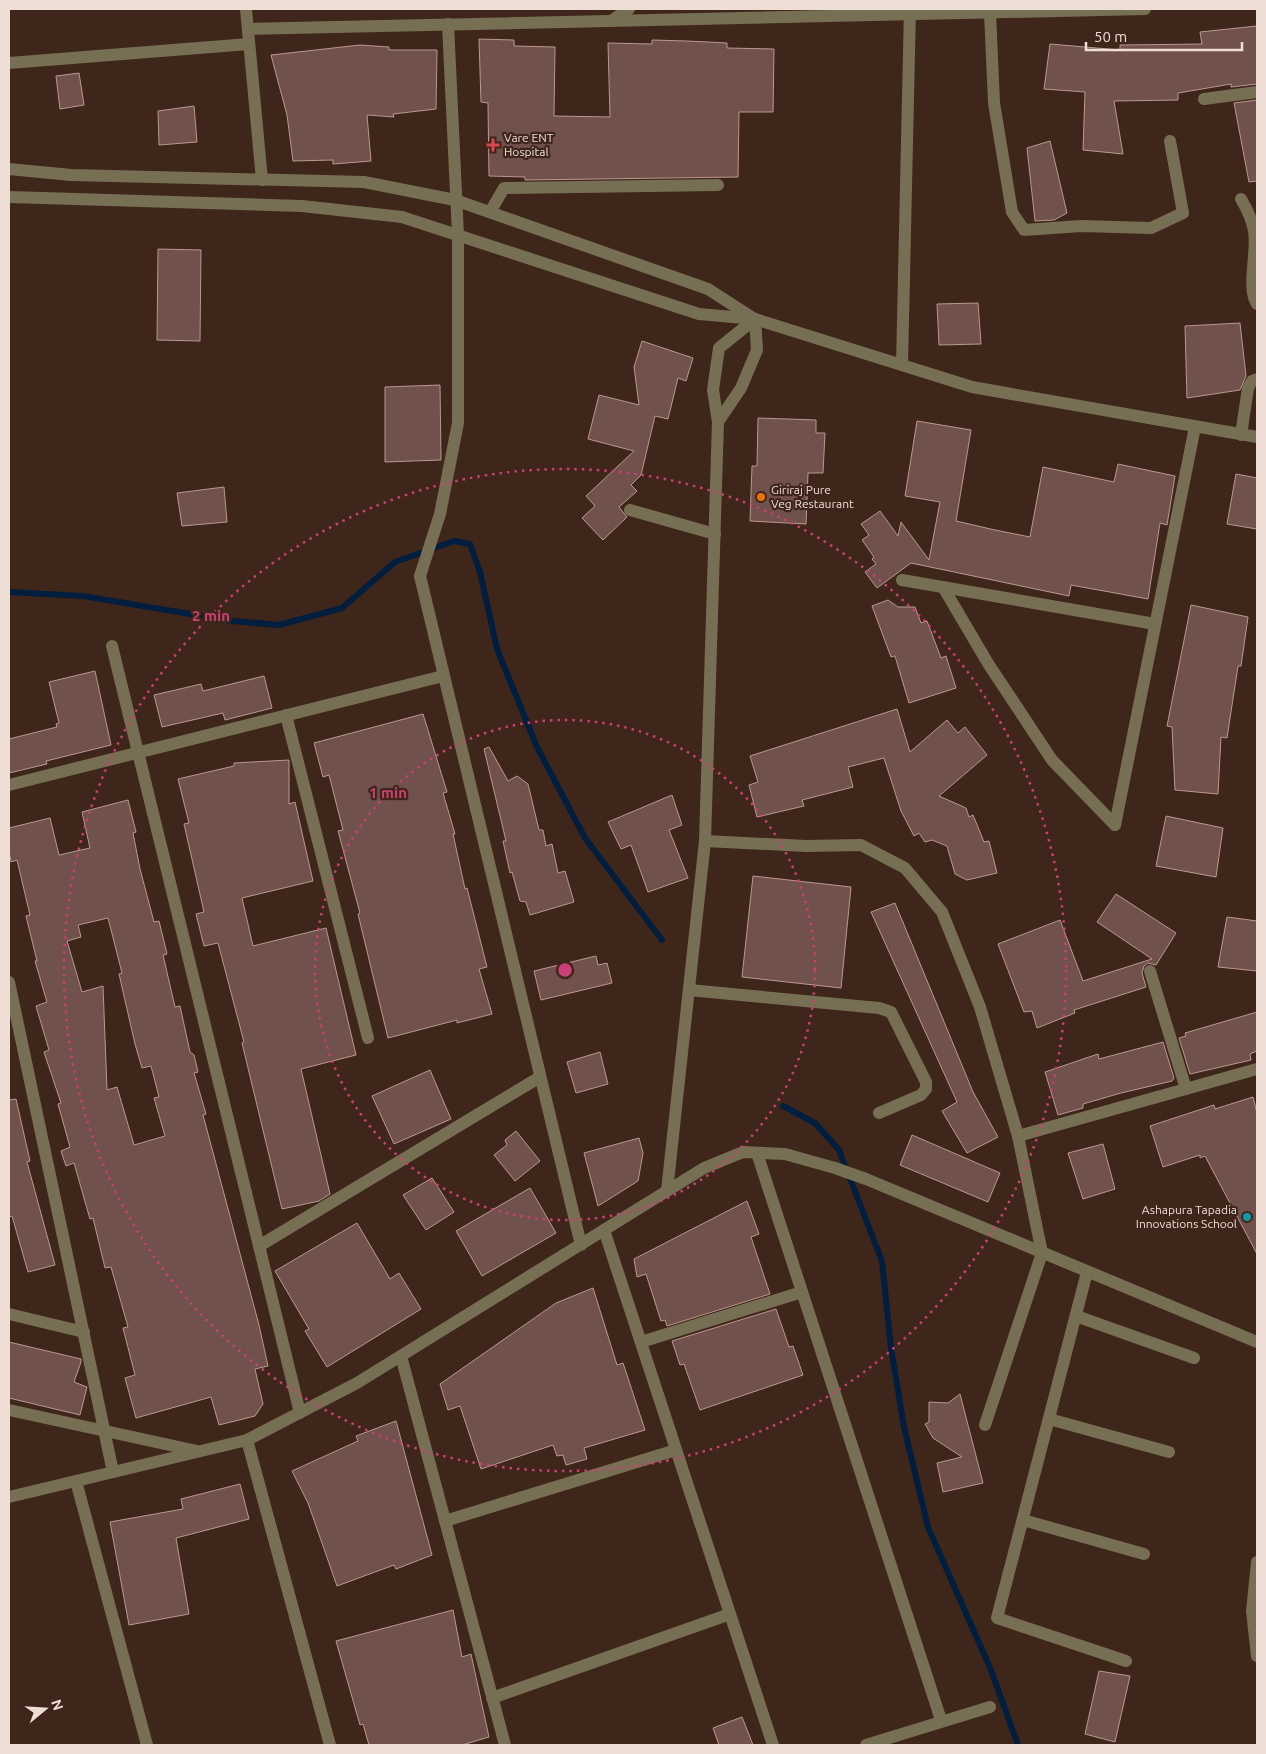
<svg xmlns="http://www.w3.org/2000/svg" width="1266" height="1754" font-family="Ubuntu,sans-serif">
  <rect width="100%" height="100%" fill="#3f261a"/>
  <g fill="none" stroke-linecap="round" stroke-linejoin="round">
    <g stroke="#011e3f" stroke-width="6">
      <path d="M9,592L83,596L232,621L279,625L342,608L395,562L454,541L470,544L480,572L497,649L537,747L585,838L662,940"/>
      <path d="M783,1106L815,1123L839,1150L882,1261L891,1348L904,1427L928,1527L991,1670L1018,1745"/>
    </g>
  </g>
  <g fill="#70514b" stroke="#bb9891" fill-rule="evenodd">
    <path d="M1257,26V84L1231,87V84L1178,93V100L1114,101L1123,154L1083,150L1085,92L1044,89L1050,44L1120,50V45L1202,44L1200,32Z"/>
    <path d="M479,39L514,40V46L555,47L554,116L610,117L608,43L652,44V40L687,41L727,43V48L774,49L773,112H739L738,177L525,180V177L489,176L488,103L481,102Z"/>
    <path d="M360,45L389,47V50H437L436,109L393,114L394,117L367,115L371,161L333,164V160L293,161L287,115L271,55Z"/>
    <path d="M79,73L84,105L60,109L56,76Z"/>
    <path d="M1257,100V181L1249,182L1234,103Z"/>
    <path d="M194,106L197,142L159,145L158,111Z"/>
    <path d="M1050,141L1067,213L1054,220L1035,221L1027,148Z"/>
    <path d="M158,249L201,250L200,341L157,340Z"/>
    <path d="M978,303L981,344L939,345L937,304Z"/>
    <path d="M1240,323L1246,376L1240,390L1187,398L1185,326Z"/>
    <path d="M642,341L693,358L686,381L678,378L668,419L655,416L641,475L631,485L637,491L619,507L627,517L603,540L582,518L595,506L586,496L634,451L588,439L599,395L639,405L634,367Z"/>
    <path d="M440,385L441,460L385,462V387Z"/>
    <path d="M758,418L816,420V433H825L823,473H808L806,524L750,521L752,466H757Z"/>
    <path d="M917,421L971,430L956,521L995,530L1030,537L1043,467L1114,482L1118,464L1175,476L1167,525L1160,523L1148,599L1071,585L1069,596L911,563L877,588L865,572L876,564L872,559L874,557L862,540L869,535L861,524L880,511L898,536L901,522L929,560L940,502L905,496Z"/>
    <path d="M1236,474L1257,478V529L1227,524Z"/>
    <path d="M224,487L227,522L182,526L177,493Z"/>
    <path d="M888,600L898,607H915L921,623L927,621L941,658L946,656L956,688L909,703L895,656L891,657L872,606Z"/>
    <path d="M1191,605L1248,617L1241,666H1238L1227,738L1221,737L1218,794L1175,790L1172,727L1167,726Z"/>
    <path d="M95,671L111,745L46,761L47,764L9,773V739L57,727L56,724L59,723L49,682Z"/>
    <path d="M264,676L272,708L225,720L223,713L162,727L154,695L201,684L203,691Z"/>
    <path d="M897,709L910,752L947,720L958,733L965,727L987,755L939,796L966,808L969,817L973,815L984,842L989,841L997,873L967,880L955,874L947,846L932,840L925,842L919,833L914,836L901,811L884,758L848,767L853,787L802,800L804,806L757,817L749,785L758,782L750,756Z"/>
    <path d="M423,714L447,792L443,793L455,834H453L465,889L467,888L487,967L479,969L492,1014L457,1023V1020L388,1038L358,914L360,913L338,831L343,830L329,775L323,777L314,743Z"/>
    <path d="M489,747L508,781L517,776L528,784L539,830H543L546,846L552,844L558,873L565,871L574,902L530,915L526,902L520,901L512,872L510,873L503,841H506L484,749Z"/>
    <path d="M289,760V804L295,802L313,881L242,898L253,946L326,928L356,1055L301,1069L330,1194L319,1201L282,1209L242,1043L244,1042L218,943L204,946L196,914L204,912L184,824L189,823L178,779L234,766V763Z"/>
    <path d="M672,795L682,825L669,830L688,878L648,892L631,845L621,849L608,822Z"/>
    <path d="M128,800L136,832L133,833L140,869L154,922L159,921L167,954L163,955L175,1007L180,1006L190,1052L194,1055L198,1072L194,1073L206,1114L203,1115L259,1325L268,1366L255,1369L263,1404L255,1416L219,1425L211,1397L136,1418L125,1378L135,1375L123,1328L128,1327L111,1267L105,1268L93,1218L90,1219L74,1163L66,1166L61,1151L70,1147L58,1104L61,1103L44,1052L49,1050L36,1006L47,1002L35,961H37L26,916L30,915L17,860L11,862L9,851V828L50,818L59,855L90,848L82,812ZM108,918L122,973L119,974L135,1044L142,1068L151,1066L159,1097L154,1098L165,1136L134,1145L117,1087L107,1090L103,986L82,992L67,941L81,937L78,925Z"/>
    <path d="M1166,816L1223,828L1216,877L1156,866Z"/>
    <path d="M753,876L851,887L841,988L742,977Z"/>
    <path d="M1116,894L1176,933L1156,965L1148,963L1144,966L1142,973L1146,987L1074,1010L1075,1013L1037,1028L1032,1011L1024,1012L998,944L1060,920L1083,981L1152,959L1097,922Z"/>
    <path d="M895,903L973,1092L998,1137L967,1153L942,1111L957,1102L871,912Z"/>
    <path d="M1227,917L1257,921V971L1218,967Z"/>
    <path d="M596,956L598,965L607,963L612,983L541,1000L534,971Z"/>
    <path d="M1257,1012V1051L1250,1054L1251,1060L1190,1074L1179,1038L1186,1036L1185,1033Z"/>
    <path d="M1163,1042L1174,1078L1172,1081L1121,1093L1083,1104V1108L1058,1115L1045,1072L1098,1054L1099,1059Z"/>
    <path d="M600,1052L608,1084L576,1093L567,1062Z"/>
    <path d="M430,1070L451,1119L394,1144L372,1096Z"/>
    <path d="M1253,1097L1257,1113V1254L1205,1156L1200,1158V1155L1163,1167L1150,1126L1214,1105L1215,1109Z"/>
    <path d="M16,1099L30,1161L27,1162L55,1265L28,1272L12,1216L9,1217V1100Z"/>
    <path d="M516,1131L540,1161L515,1181L494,1155L507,1145L505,1140Z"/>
    <path d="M912,1135L1000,1173L988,1202L900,1165Z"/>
    <path d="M639,1138L643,1153L638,1181L598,1206L584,1153Z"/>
    <path d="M1103,1144L1115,1189L1083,1199L1068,1153Z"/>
    <path d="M432,1178L454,1212L426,1230L403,1195Z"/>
    <path d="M530,1188L556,1233L482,1276L456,1231Z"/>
    <path d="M747,1201L759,1234L751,1237L770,1294L667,1326L665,1320L661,1321L646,1274L637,1277L634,1259Z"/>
    <path d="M357,1223L390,1279L399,1273L421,1309L327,1367L305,1331L309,1329L275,1271Z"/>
    <path d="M593,1288L617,1365L623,1363L645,1430L584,1448L587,1459L566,1465L563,1455L557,1456L553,1445L481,1469L460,1406L448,1410L440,1384L556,1303Z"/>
    <path d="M776,1309L789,1347L793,1346L803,1375L700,1410L684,1364L680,1365L672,1341Z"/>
    <path d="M9,1342L81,1359V1362L74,1382L87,1387L80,1415L9,1398Z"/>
    <path d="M960,1394L983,1483L943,1492L937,1463L962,1457L933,1438L925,1424L929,1422V1402L948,1403Z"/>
    <path d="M396,1421L432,1555L396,1569L394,1565L337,1586L308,1503L292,1471L358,1441L356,1436Z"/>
    <path d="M240,1484L249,1519L176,1538L189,1614L129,1625L110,1522L183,1509L181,1499Z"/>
    <path d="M453,1610L462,1657L471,1654L489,1737L462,1745H369L363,1724L360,1725L336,1641Z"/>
    <path d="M1099,1671L1130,1676L1115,1742L1085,1734Z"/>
    <path d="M742,1717L753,1745H719L713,1728Z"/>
  </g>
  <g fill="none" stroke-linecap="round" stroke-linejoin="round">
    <g stroke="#776f54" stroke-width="12">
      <path d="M246,9L262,180"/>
      <path d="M990,12L994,103L1012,212L1024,230L1081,226L1151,228L1183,213L1170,141"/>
      <path d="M611,21L629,9"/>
      <path d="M448,24L458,235V423L440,514L420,576L581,1245"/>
      <path d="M248,29L1145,9"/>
      <path d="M9,63L249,44"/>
      <path d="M1204,99L1257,92"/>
      <path d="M9,169L71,175L364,182L455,200L708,289L753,318"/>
      <path d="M9,197L302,206L402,217L699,314L755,319L972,387L1257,437"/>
      <path d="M1241,199C1247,209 1252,219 1254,231C1258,252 1246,287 1257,304"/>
      <path d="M490,212L504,188L718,185"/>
      <path d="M902,365L910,9"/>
      <path d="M718,422L741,388L757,350L755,319"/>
      <path d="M1241,435L1248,388L1252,381L1257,379"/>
      <path d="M630,510L715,534"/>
      <path d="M902,580L1155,624"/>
      <path d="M943,587L989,665L1052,760L1115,825"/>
      <path d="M112,646L300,1413"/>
      <path d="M286,715L368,1038"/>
      <path d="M9,785L443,676"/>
      <path d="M1115,825L1195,427"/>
      <path d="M705,841L806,846L861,845L905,868L942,912L980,1007L1018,1136L1042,1253L985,1425"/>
      <path d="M1150,971L1186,1089"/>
      <path d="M9,982L113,1472"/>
      <path d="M689,990L879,1008L891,1012L926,1082V1089L921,1095L879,1113"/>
      <path d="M1018,1136L1257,1069"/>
      <path d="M757,1153L941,1720"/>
      <path d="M667,1191L705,841L718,422L713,390L719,348L755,319"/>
      <path d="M604,1230L773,1745"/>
      <path d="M259,1246L540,1077"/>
      <path d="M1087,1272L997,1618L1126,1661"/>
      <path d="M9,1314L84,1332"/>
      <path d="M1076,1316L1194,1358"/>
      <path d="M641,1342L802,1292"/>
      <path d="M401,1356L505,1745"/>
      <path d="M9,1410L197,1451"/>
      <path d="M1049,1419L1169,1452"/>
      <path d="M247,1440L330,1745"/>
      <path d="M76,1481L147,1745"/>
      <path d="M9,1497L247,1440L357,1383L704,1168L743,1152L785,1154L835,1168L866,1179L1257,1342"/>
      <path d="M1023,1520L1144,1554"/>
      <path d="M445,1521L676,1450"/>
      <path d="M1257,1562L1252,1611L1257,1656"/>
      <path d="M492,1698L730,1614"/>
      <path d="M866,1745L990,1707"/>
    </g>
  </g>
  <g fill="none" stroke="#cb4074" stroke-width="2.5" stroke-dasharray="2.5 5">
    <circle cx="565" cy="970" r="250"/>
    <circle cx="565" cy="970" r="501"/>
  </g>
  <path fill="#e0444e" stroke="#3f261a" stroke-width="2" d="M490.5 137.5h5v5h5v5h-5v5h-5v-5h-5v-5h5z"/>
  <circle fill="#e8710a" stroke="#3f261a" stroke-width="2" cx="761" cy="497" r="5"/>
  <circle fill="#0f9aa8" stroke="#3f261a" stroke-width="2" cx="1247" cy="1217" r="5"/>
  <g text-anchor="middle" stroke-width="4.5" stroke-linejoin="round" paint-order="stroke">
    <g font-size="12" fill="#efded6" stroke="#3f261a" text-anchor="start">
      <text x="504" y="142">Vare ENT<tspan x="504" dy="14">Hospital</tspan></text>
      <text x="771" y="494">Giriraj Pure<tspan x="771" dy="14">Veg Restaurant</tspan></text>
      <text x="1237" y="1214" text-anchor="end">Ashapura Tapadia<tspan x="1237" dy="14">Innovations School</tspan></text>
    </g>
  </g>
  <circle cx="565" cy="970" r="8" fill="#cb4074" stroke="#3f261a" stroke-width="2.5"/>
  <g font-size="15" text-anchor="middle" font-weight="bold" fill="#cb4074" stroke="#3f261a" stroke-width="4.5" stroke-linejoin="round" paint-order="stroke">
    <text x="211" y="621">2 min</text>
    <text x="388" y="798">1 min</text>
  </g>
  <rect width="1266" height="1754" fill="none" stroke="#efded6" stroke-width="20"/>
  <g transform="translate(45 1709) rotate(72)" stroke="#3f261a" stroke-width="4" paint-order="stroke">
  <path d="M0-4L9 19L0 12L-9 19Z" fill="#efded6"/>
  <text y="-8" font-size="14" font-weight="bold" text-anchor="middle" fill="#efded6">N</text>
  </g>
  <path d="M1086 42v8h156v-8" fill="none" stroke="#efded6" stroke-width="2.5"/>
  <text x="1094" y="42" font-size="15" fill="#efded6" stroke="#3f261a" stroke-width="4" paint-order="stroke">50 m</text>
</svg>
